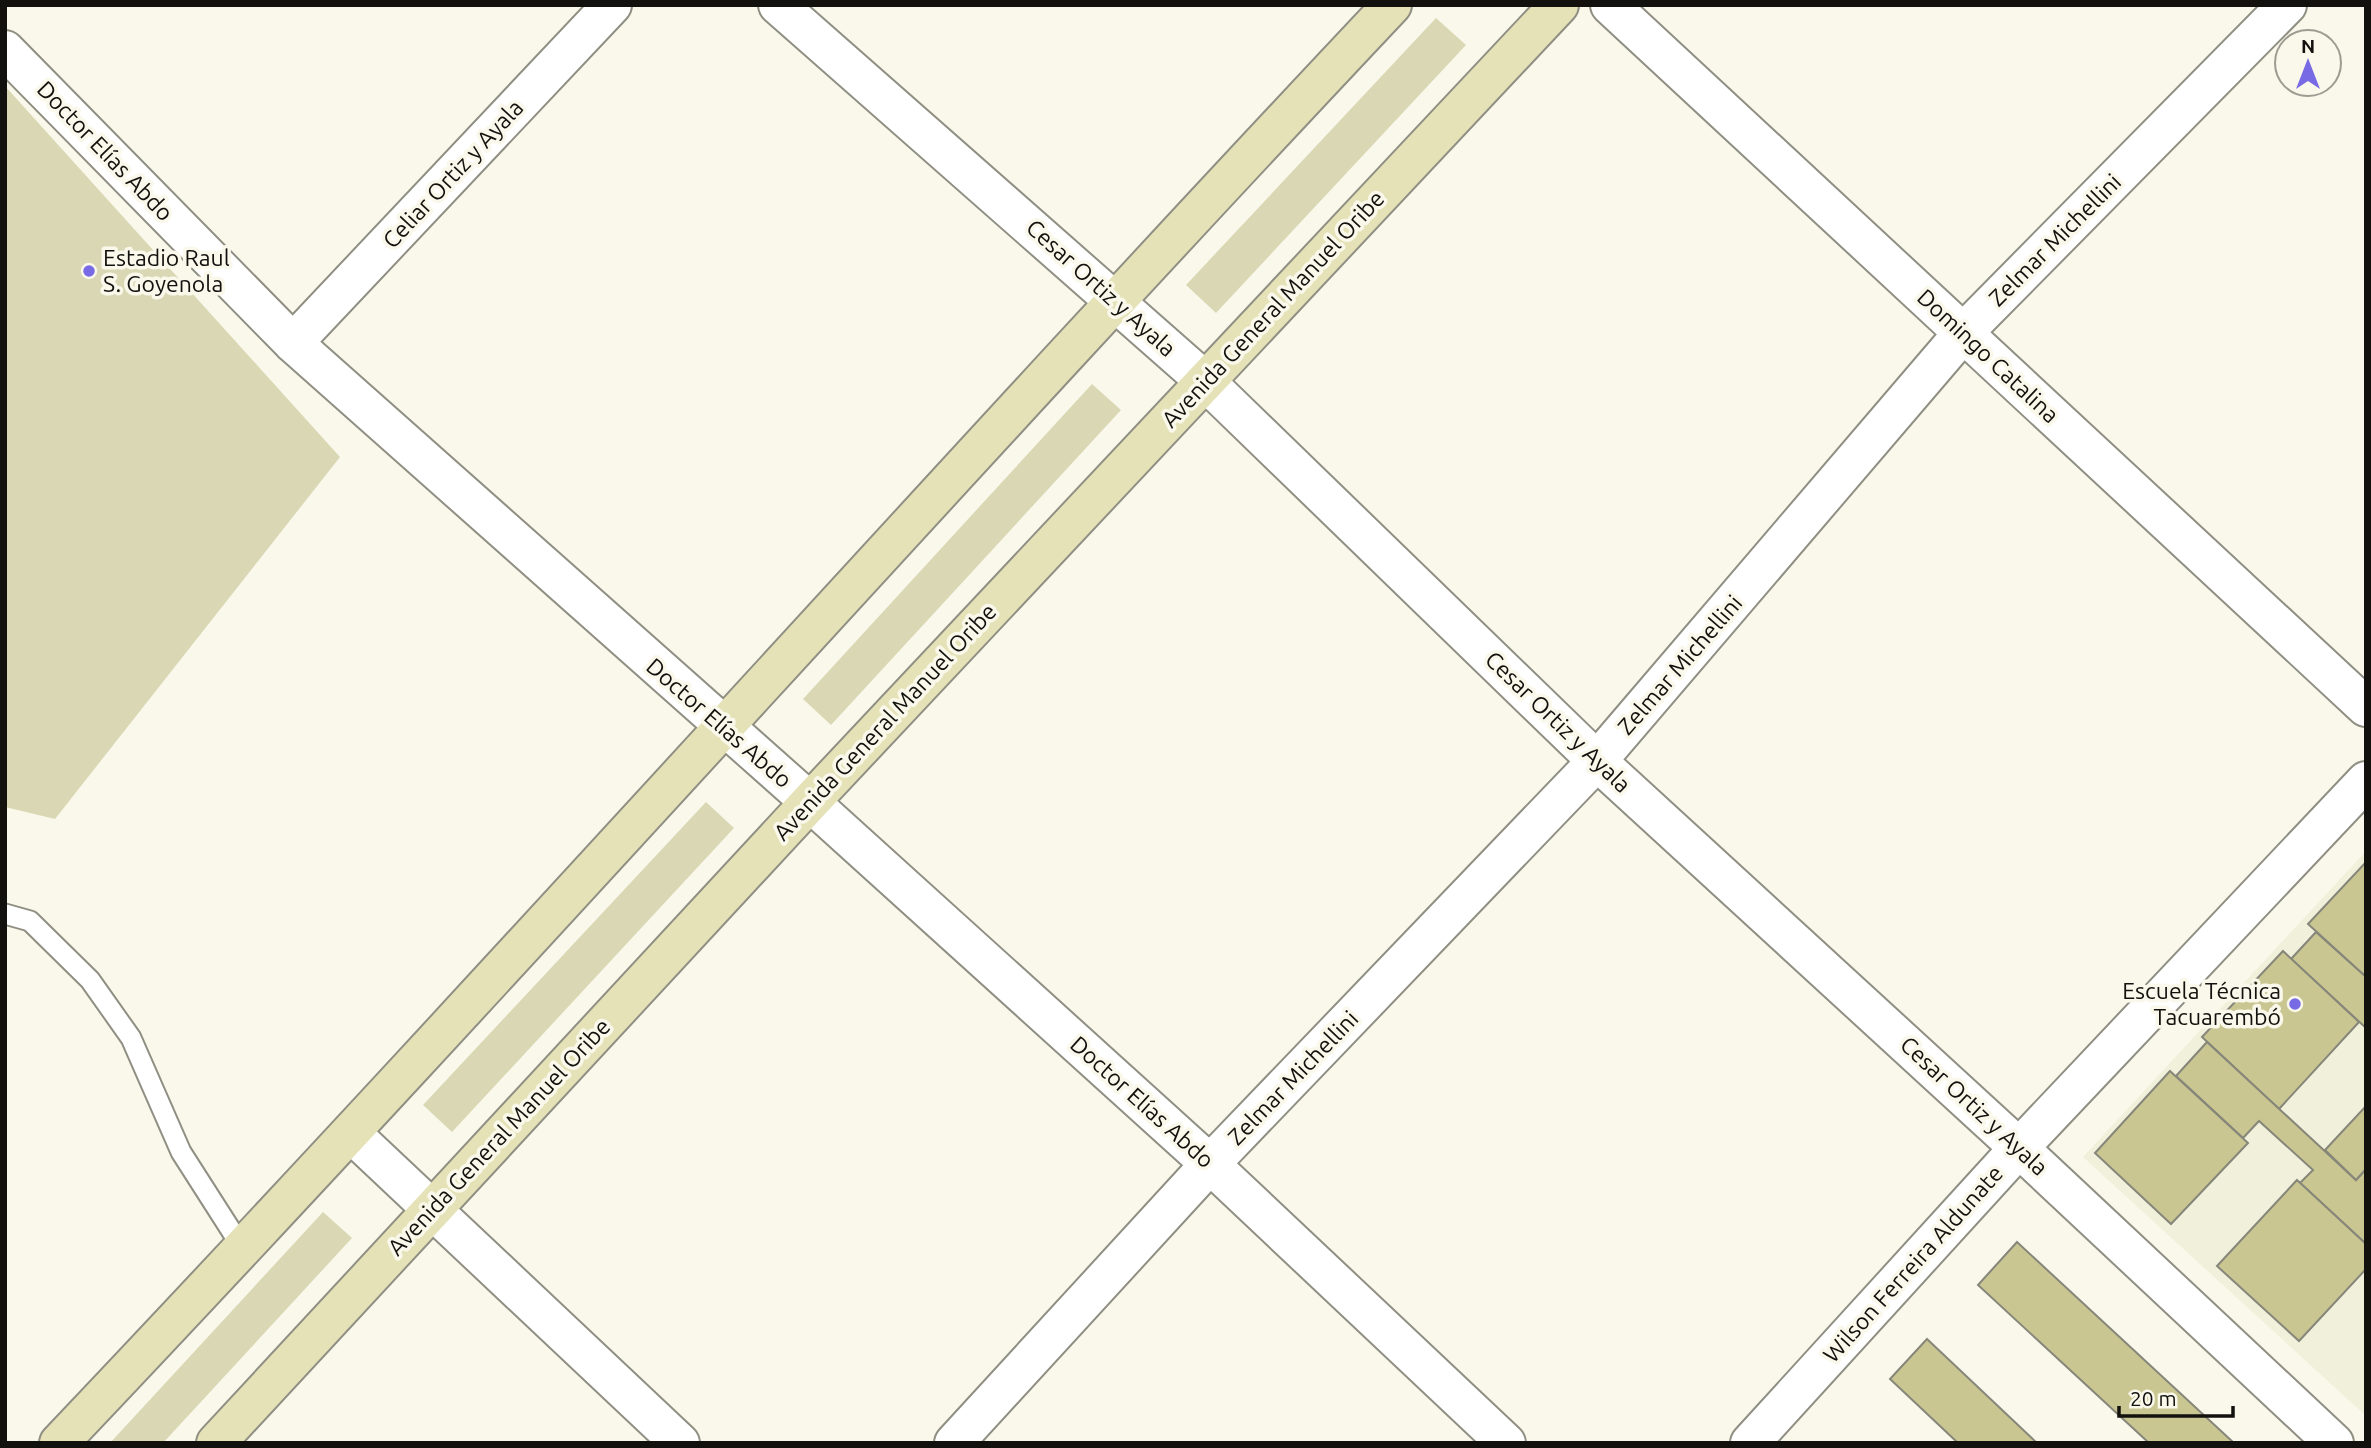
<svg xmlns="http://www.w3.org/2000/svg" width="2371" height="1448" font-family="Ubuntu,sans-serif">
  <rect width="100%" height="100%" fill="#f9f8eb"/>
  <path fill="#f1f0db" d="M2366,851V1416L2083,1157Z"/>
  <g fill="#dad8b4">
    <path d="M1436,18L1466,45L1216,313L1186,285Z"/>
    <path d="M5,86L340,457L55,819L5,807Z"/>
    <path d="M1092,384L1121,410L831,725L803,699Z"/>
    <path d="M706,802L734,828L452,1132L423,1105Z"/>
    <path d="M323,1212L352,1238L163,1443H110Z"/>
  </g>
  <g fill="#c9c691" stroke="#86867a" stroke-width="2">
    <path d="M2366,862V977L2308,924Z"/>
    <path d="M2316,932L2366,977V1028L2291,959Z"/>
    <path d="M2283,951L2359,1022L2279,1109L2202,1037Z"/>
    <path d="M2207,1042L2356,1180L2366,1169L2365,1243L2300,1183L2313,1170L2259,1121L2243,1138L2176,1076Z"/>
    <path d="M2170,1071L2248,1143L2171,1224L2095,1153Z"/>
    <path d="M2366,1106V1169L2356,1180L2325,1150Z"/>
    <path d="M2297,1180L2366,1244V1269L2299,1341L2217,1266Z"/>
    <path d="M2017,1242L2234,1443H2149L1978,1285Z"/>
    <path d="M1927,1339L2037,1443H1958L1890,1379Z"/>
  </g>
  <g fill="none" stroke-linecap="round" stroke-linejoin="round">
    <g stroke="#908f83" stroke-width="23">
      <path id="service" d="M5,914L30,921L90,980L131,1038L181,1152L243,1249"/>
    </g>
    <g stroke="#908f83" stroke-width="42">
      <g id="minor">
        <path d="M778,5L1205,381L1597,761L2019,1148L2334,1443"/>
        <path d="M5,50L293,343L810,802L1210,1164L1506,1443"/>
        <path d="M293,343L612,5"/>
        <path d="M352,1134L680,1443"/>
        <path d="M954,1443L1210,1164L1597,761L1963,333L2287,5"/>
        <path d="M1750,1443L2019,1148L2366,781"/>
      </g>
    </g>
    <g stroke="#908f83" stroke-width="42">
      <path id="tertiary" d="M1610,5L2366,707"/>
    </g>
    <g stroke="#908f83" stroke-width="42">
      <g id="secondary">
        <path d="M59,1443C509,969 943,481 1392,5"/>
        <path d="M216,1443L810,802L1559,5"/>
      </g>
    </g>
    <use href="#service" stroke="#fff" stroke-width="19"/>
    <use href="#minor" stroke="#fff" stroke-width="38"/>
    <use href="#tertiary" stroke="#fff" stroke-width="38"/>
    <use href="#secondary" stroke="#e5e2b8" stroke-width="38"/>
  </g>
  <g fill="#786ae5" stroke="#f9f8eb" stroke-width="2.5">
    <circle cx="89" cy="271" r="7"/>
    <circle cx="2295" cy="1004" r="7"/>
  </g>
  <g text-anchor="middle" stroke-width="7" stroke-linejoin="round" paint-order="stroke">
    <g font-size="23" fill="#12110d" stroke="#f9f8eb">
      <text transform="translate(105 151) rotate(46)" y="8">Doctor Elías Abdo</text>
      <text transform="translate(453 174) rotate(-47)" y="8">Celiar Ortiz y Ayala</text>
      <text transform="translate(2055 240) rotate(-45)" y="8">Zelmar Michellini</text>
      <text transform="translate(1101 288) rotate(42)" y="8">Cesar Ortiz y Ayala</text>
      <text transform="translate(1273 309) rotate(-47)" y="8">Avenida General Manuel Oribe</text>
      <text transform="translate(1988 356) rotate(43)" y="8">Domingo Catalina</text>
      <text transform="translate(1680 665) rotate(-49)" y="8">Zelmar Michellini</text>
      <text transform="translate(885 722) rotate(-47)" y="8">Avenida General Manuel Oribe</text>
      <text transform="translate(1558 722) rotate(44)" y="8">Cesar Ortiz y Ayala</text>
      <text transform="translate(719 723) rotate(41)" y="8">Doctor Elías Abdo</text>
      <text transform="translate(1293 1078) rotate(-46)" y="8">Zelmar Michellini</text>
      <text transform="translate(1142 1102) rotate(42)" y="8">Doctor Elías Abdo</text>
      <text transform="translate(1974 1106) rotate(43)" y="8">Cesar Ortiz y Ayala</text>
      <text transform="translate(499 1137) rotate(-47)" y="8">Avenida General Manuel Oribe</text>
      <text transform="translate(1913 1264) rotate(-48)" y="8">Wilson Ferreira Aldunate</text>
    </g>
    <g font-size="23" fill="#12110d" stroke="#f9f8eb" text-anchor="start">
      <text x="103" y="266">Estadio Raul<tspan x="103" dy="26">S. Goyenola</tspan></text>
      <text x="2281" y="999" text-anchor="end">Escuela Técnica<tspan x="2281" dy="26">Tacuarembó</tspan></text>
    </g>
  </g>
  <rect width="2371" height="1448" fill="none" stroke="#12110d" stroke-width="14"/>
  <g transform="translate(2308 63)"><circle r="33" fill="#f9f8eb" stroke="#9d9c92" stroke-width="2"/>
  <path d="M0-5L12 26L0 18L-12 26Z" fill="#786ae5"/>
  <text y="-10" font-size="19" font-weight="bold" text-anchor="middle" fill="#12110d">N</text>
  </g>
  <path d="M2119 1406v10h114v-10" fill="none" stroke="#12110d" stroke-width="3.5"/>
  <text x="2130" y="1406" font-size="21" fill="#12110d" stroke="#f9f8eb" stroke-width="5" paint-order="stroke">20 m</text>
</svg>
